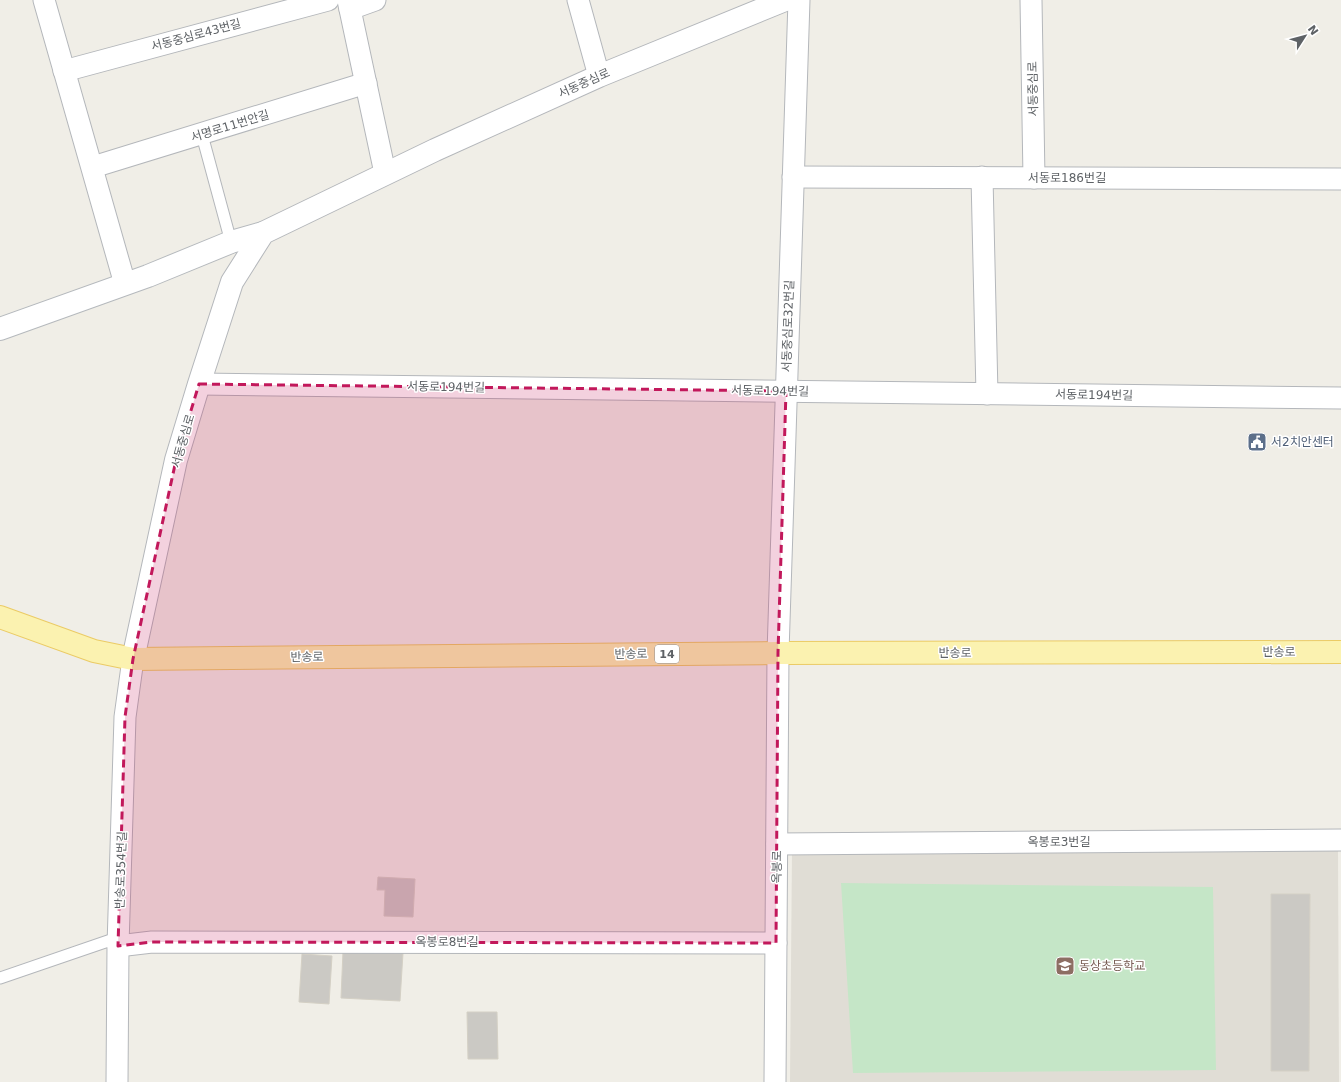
<svg xmlns="http://www.w3.org/2000/svg" width="1341" height="1082" font-family="'DejaVu Sans','Noto Sans KR',sans-serif">
  <rect width="100%" height="100%" fill="#f0eee7"/>
  <path fill="#e0ddd5" d="M792,850H1338L1339,1082H790Z"/>
  <path fill="#c5e6c7" d="M841,883L1213,887L1216,1070L853,1073Z"/>
  <g fill="#cbc9c4" stroke="#d4d0c5">
    <path d="M378,877L415,879L413,917L384,916L385,890H377Z"/>
    <path d="M1271,894H1310L1309,1071H1271Z"/>
    <path d="M343,951L403,953L400,1001L341,998Z"/>
    <path d="M302,954L332,956L329,1004L299,1002Z"/>
    <path d="M467,1012H497L498,1059H468Z"/>
  </g>
  <g fill="none" stroke-linecap="round" stroke-linejoin="round">
    <g stroke="#b4b7bb" stroke-width="13">
      <g id="service">
        <path d="M202,135L231,242"/>
        <path d="M0,978L111,940L118,946"/>
      </g>
    </g>
    <g stroke="#b4b7bb" stroke-width="23">
      <g id="minor">
        <path d="M44,0L125,284"/>
        <path d="M348,0L385,173"/>
        <path d="M578,0L599,76"/>
        <path d="M1031,0L1034,178"/>
        <path d="M350,9L375,0"/>
        <path d="M64,71L328,0"/>
        <path d="M93,167L366,83"/>
        <path d="M793,177L1341,179"/>
        <path d="M982,177L987,394"/>
        <path d="M199,384L1341,398"/>
        <path d="M777,844L1341,840"/>
        <path d="M118,946L152,942L776,943"/>
        <path d="M117,1082L118,946L125,717L133,659"/>
        <path d="M775,1082L778,653L799,0"/>
      </g>
    </g>
    <g stroke="#b4b7bb" stroke-width="24">
      <path id="tertiary" d="M133,659L176,460L199,384L232,282L263,233L435,150L599,76L785,0"/>
    </g>
    <g stroke="#b5b9bd" stroke-width="24">
      <path id="secondary" d="M0,329L148,276L231,242L263,233"/>
    </g>
    <g stroke="#ebcb65" stroke-width="24">
      <path id="primary" d="M0,617L94,651L133,659L778,653L1341,652"/>
    </g>
    <use href="#service" stroke="#fff" stroke-width="11"/>
    <use href="#minor" stroke="#fff" stroke-width="21"/>
    <use href="#tertiary" stroke="#fff" stroke-width="22"/>
    <use href="#secondary" stroke="#fff" stroke-width="22"/>
    <use href="#primary" stroke="#fbf2b0" stroke-width="22"/>
  </g>
  <path fill="#c2185b" fill-opacity="0.2" stroke="#c2185b" stroke-width="3" stroke-dasharray="8 5" stroke-linejoin="round" d="M199,384L786,391L778,653L776,943L152,942L118,946L125,717L133,659L176,460Z"/>
  <defs>
    <g id="civic-square" transform="scale(1)"><rect x="-9" y="-9" width="18" height="18" rx="4" fill="#5c6f8a" stroke="#fff"/><path d="M-.6-6.5H3V-4.5H.6V-3L4-1V1h2V6H-6V1h2V-1L-.6-3ZM-1.2 2.5V6h2.4V2.5Z" fill="#fff"/></g>
    <g id="school-square" transform="scale(1)"><rect x="-9" y="-9" width="18" height="18" rx="4" fill="#8d6e63" stroke="#fff"/><path d="M0-5L7-2L0 1L-7-2ZM-4 1L0 2.5L4 1V4Q0 6-4 4Z" fill="#fff"/></g>
  </defs>
  <g fill-rule="evenodd">
    <use href="#civic-square" x="1257" y="442"/>
    <use href="#school-square" x="1065" y="966"/>
  </g>
  <g text-anchor="middle" stroke-width="3" stroke-linejoin="round" paint-order="stroke">
    <rect fill="#fff" stroke="#8e9194" stroke-width="1" x="655" y="645" width="24" height="18" rx="3"/>
    <g font-size="11" font-weight="bold" fill="#5e6266">
      <text x="667" y="658">14</text>
    </g>
    <g font-size="12" fill="#5e6266" stroke="#fff">
      <text transform="translate(196 35) rotate(-15)" y="4">서동중심로43번길</text>
      <text transform="translate(584 83) rotate(-24)" y="4">서동중심로</text>
      <text transform="translate(1033 89) rotate(-91)" y="4">서동중심로</text>
      <text transform="translate(230 126) rotate(-17)" y="4">서명로11번안길</text>
      <text x="1067" y="182">서동로186번길</text>
      <text transform="translate(788 326) rotate(-88)" y="4">서동중심로32번길</text>
      <text transform="translate(446 387) rotate(1)" y="4">서동로194번길</text>
      <text transform="translate(770 391) rotate(1)" y="4">서동로194번길</text>
      <text transform="translate(1094 395) rotate(1)" y="4">서동로194번길</text>
      <text transform="translate(183 441) rotate(-74)" y="4">서동중심로</text>
      <text x="1279" y="656">반송로</text>
      <text x="955" y="657">반송로</text>
      <text transform="translate(631 654) rotate(-1)" y="4">반송로</text>
      <text transform="translate(307 657) rotate(-1)" y="4">반송로</text>
      <text x="1059" y="846">옥봉로3번길</text>
      <text transform="translate(777 867) rotate(-89)" y="4">옥봉로</text>
      <text transform="translate(121 870) rotate(-88)" y="4">반송로354번길</text>
      <text x="447" y="946">옥봉로8번길</text>
    </g>
    <g font-size="12" fill="#4e5e75" stroke="#fff" text-anchor="start">
      <text x="1271" y="446">서2치안센터</text>
    </g>
    <g font-size="12" fill="#785e54" stroke="#fff" text-anchor="start">
      <text x="1079" y="970">동상초등학교</text>
    </g>
  </g>
  <g transform="translate(1305 36) rotate(54)" stroke="#ffffff" stroke-width="3" paint-order="stroke">
  <path d="M0-3L7 15L0 10L-7 15Z" fill="#5e6266"/>
  <text y="-6" font-size="11" font-weight="bold" text-anchor="middle" fill="#5e6266">N</text>
  </g>
</svg>
